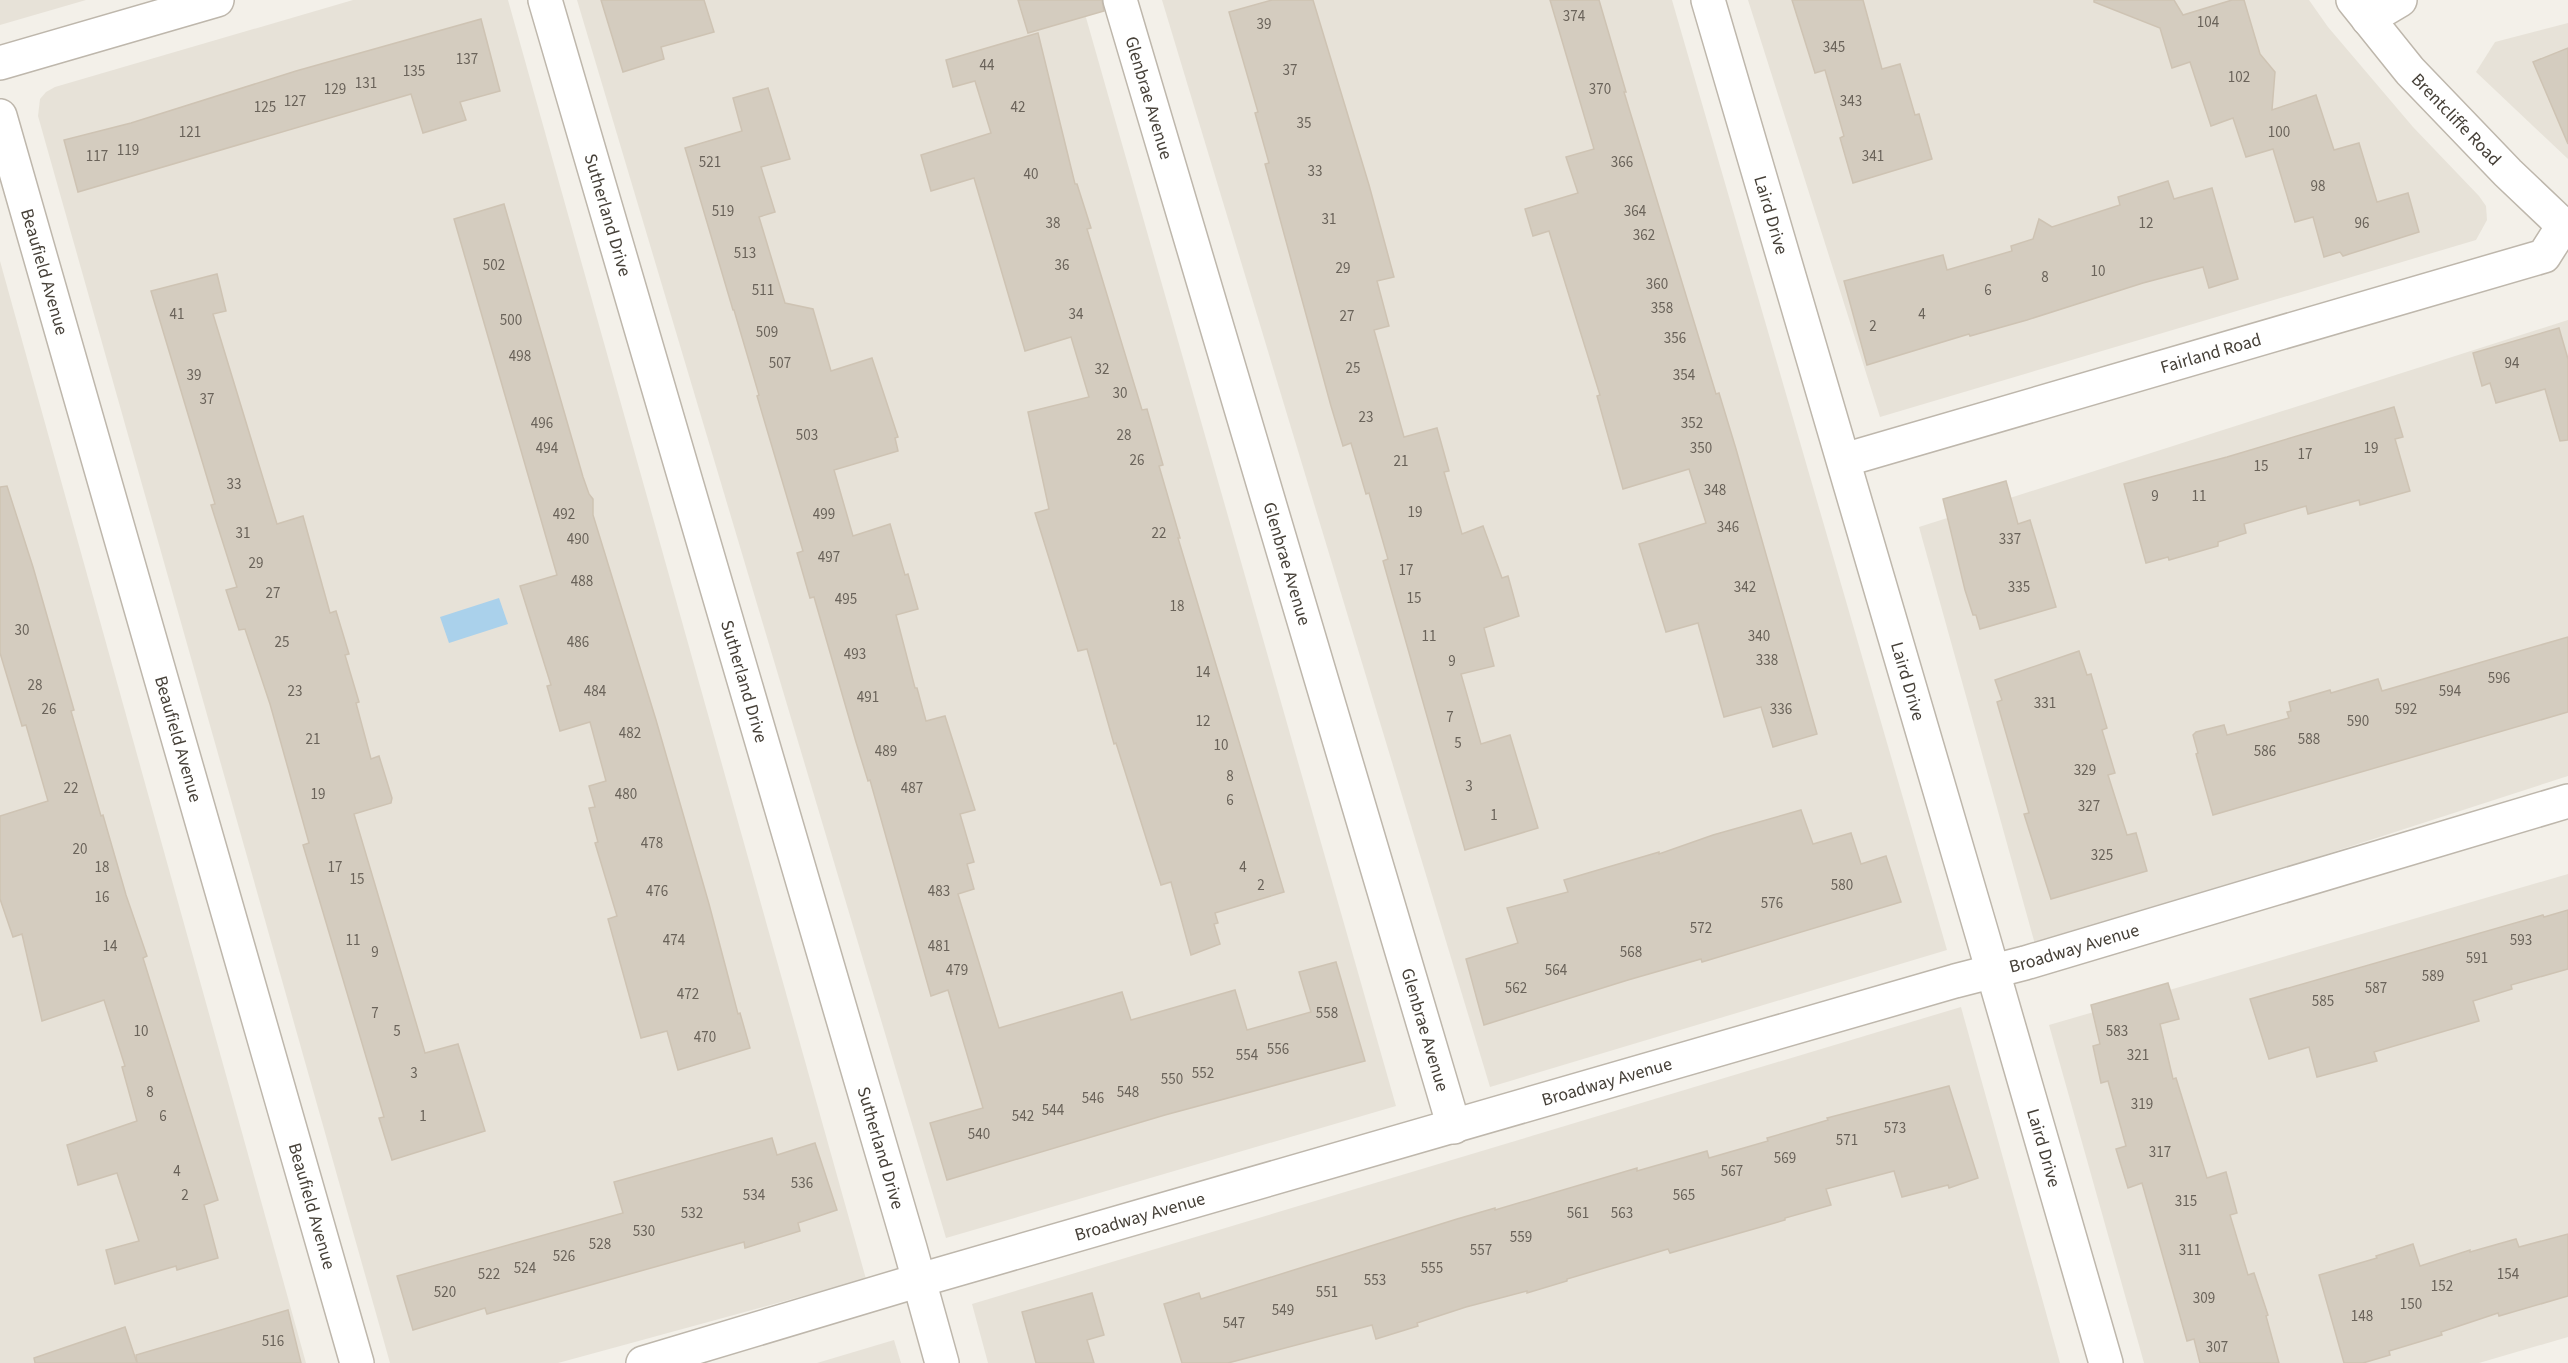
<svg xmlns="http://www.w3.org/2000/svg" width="2568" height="1363" font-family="'Source Sans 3',sans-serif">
  <rect width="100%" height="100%" fill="#f3f0e9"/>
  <g fill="#e7e2d8">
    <path d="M0,0H86L0,25Z"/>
    <path d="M353,0H508L866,1279L558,1363H390L38,116L40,99L46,92L55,87Z"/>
    <path d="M577,0H1081L1396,1106L946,1238Z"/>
    <path d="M1162,0H1672L1947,950L1490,1087Z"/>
    <path d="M1748,0H2309L2328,27L2413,127L2479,196L2486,206L2487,220L2476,240L1880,417Z"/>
    <path d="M2568,23V159L2476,72L2495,42Z"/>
    <path d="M0,261L306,1363H0Z"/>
    <path d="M2568,320V776L2036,948L1919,527Z"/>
    <path d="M2568,874V1337L2479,1363H2144L2049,1025Z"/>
    <path d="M1961,1007L2060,1363H988L972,1304Z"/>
    <path d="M894,1340L901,1363H817Z"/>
  </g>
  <path fill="#aad1eb" d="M499,598L508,624L449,643L440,617Z"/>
  <g fill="#d4ccbf" stroke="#cec3b3" stroke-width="1.5">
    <path d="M601,0H704L714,32L661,47L664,59L623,72Z"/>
    <path d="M1018,0H1102L1104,11L1028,33Z"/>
    <path d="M1272,0H1313L1369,185L1394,277L1377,281L1389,326L1374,330L1404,437L1437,428L1449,471L1444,472L1462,534L1483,526L1502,578L1508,576L1519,616L1484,628L1494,666L1461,674L1481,744L1510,735L1538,828L1465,850L1383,561L1388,559L1369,493L1366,494L1351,443L1343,446L1331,406L1265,164L1269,163L1255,113L1258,112L1229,12Z"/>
    <path d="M1550,0H1599L1626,92H1624L1716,394L1719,393L1736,449L1817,734L1773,747L1761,707L1724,717L1698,623L1666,632L1639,544L1706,523L1689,469L1623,489L1597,396L1600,395L1549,231L1533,236L1525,209L1578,193L1566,157L1594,149Z"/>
    <path d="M1792,0H1863L1882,69L1900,64L1915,115L1919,114L1932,159L1853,183L1840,138L1844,136L1825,70L1815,73Z"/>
    <path d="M2094,0H2174L2183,15L2232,0H2244L2260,54L2275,72L2272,110L2316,95L2334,150L2359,143L2377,202L2408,193L2419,232L2343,256L2340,252L2324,257L2313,217L2295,222L2273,149L2246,157L2233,118L2211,126L2190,62L2172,68L2160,28L2094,2Z"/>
    <path d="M481,19L500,91L460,102L466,120L423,133L411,94L78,192L64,140L131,123L296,71Z"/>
    <path d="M1038,33L1075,184H1077L1091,228L1087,229L1142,410L1147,409L1163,465L1159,466L1180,538H1178L1284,892L1215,913L1218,923L1214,924L1220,944L1191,955L1171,882L1161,885L1116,743L1114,744L1087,649L1078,651L1035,513L1049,509L1028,412L1089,397L1071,337L1025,351L974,178L931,191L921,155L991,133L975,81L953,87L946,60Z"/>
    <path d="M2568,48V144L2533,62Z"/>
    <path d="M768,88L790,159L761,167L775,212L759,217L785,303L813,309L831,371L872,358L898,437L895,438L898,451L834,470L853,536L890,524L905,575L908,574L918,609L896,615L915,688H917L926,721L945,716L975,810L960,814L974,862L967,864L974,889L958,894L999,1028L1122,992L1131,1020L1235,990L1247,1030L1311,1012L1299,972L1336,962L1365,1061L1165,1115L947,1180L930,1123L983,1108L948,990L931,996L870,780L868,781L856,742L814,597L810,598L797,553L803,551L757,396L759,395L734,310H733L685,148L742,131L733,98Z"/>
    <path d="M2168,181L2174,199L2212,188L2238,279L2209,288L2203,267L2143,283L2027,320L1970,336L1969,334L1867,365L1844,281L1943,255L1947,270L2012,251L2011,246L2033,239L2039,219L2052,227L2120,205L2118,197Z"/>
    <path d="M504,204L583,477L589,494L593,499V515L656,720L709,904L738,1014L740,1013L750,1048L678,1070L667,1031L641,1038L608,919L617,916L595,843L598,842L589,808L595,807L589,786L606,781L590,722L560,731L547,686L551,685L520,586L557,575L454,219Z"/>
    <path d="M217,274L226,311L213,314L277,524L303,516L330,613L336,611L349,654L345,655L359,702L356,703L371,759L379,756L392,798L391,803L354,814L425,1053L458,1044L485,1131L392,1160L379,1118L384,1117L303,845L309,843L270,704L245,629L239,630L226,590L237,587L211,505L215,504L151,291Z"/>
    <path d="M2559,328L2568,359V440L2560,441L2545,389L2496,403L2490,383L2482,386L2473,353Z"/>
    <path d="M2394,407L2403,437L2395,439L2410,491L2360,505L2359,500L2308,514L2306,506L2244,524L2246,533L2218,542V546L2169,560L2168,557L2146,563L2124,484L2227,457Z"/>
    <path d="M2006,481L2018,524L2030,520L2056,607L1980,629L1976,615H1973L1965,590L1943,499Z"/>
    <path d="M7,486L33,567L74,710L71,711L101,816L103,815L126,895L147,956L143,958L218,1200L204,1205L218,1258L177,1270L176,1266L115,1284L106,1250L139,1241L117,1173L78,1185L67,1145L137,1121L122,1067L125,1066L104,1000L42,1021L22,934L13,937L0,899V816L48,801L26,725L22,726L0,653V487Z"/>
    <path d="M2568,637V712L2213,815L2196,754L2198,753L2193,735L2196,732L2224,725L2227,735L2289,718L2287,712L2291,711L2289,702L2330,690L2331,693L2378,679L2382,691Z"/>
    <path d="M2079,651L2087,675L2091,674L2107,728L2102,730L2115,773L2108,775L2127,835L2136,833L2147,871L2051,899L2024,814L2029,813L1997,702L2002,700L1995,680Z"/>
    <path d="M1801,810L1813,844L1851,833L1861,864L1886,856L1901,902L1702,962L1701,959L1628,980L1484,1025L1466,959L1518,943L1507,908L1568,892L1564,880L1659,852V854L1713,835Z"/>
    <path d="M2568,910V969L2511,985L2512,989L2473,1001L2479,1021L2374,1052L2377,1061L2317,1077L2309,1047L2269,1059L2250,999L2543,915L2544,917Z"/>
    <path d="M2168,983L2179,1019L2160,1024L2173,1079L2176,1078L2207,1178L2226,1172L2237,1213L2230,1215L2248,1275L2254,1273L2268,1315L2266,1316L2279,1363H2200L2194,1339L2187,1341L2142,1183L2128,1188L2116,1149L2126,1146L2108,1081L2101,1083L2093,1046L2100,1044L2091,1005Z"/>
    <path d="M1949,1086L1978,1178L1949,1188L1948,1185L1902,1197L1894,1171L1826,1189L1831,1205L1785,1218V1220L1670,1253L1668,1249L1567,1279V1281L1527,1293V1291L1466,1307L1417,1323L1418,1326L1376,1339L1372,1325L1228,1363H1182L1164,1304L1199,1293L1201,1299L1457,1219L1495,1208V1210L1637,1168V1171L1707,1151L1709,1158L1768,1141L1767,1138L1828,1120L1827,1118Z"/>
    <path d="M772,1138L777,1155L815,1143L837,1210L798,1223L800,1231L745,1248L744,1242L487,1314L485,1308L413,1330L397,1276L623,1213L614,1182Z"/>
    <path d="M2568,1234V1296L2499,1316L2498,1313L2441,1332L2442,1335L2389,1351L2390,1355L2363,1363H2344L2319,1275L2377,1258L2376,1256L2413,1244L2420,1266L2470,1250V1252L2516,1239L2519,1247Z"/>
    <path d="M1092,1293L1104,1335L1087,1340L1094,1363H1036L1022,1312Z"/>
    <path d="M288,1310L301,1363H137L136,1355Z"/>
    <path d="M125,1327L137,1363H35L34,1358Z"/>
  </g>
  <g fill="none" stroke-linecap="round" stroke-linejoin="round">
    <g stroke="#beb7ac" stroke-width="36">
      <g id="minor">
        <path id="s1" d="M545,0L910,1248L942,1363"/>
        <path id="s2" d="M1120,0L1454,1127"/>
        <path id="s3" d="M1708,0L1982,934L2106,1363"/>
        <path id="s4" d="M2353,0L2410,71L2508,173L2568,230"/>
        <path d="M2368,19L2400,0"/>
        <path d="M0,63L217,0"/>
        <path id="s5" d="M0,116L357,1363"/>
        <path id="s6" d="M1844,460L2544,256L2563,226"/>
        <path id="s7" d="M643,1363L920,1280L1955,981L2025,963L2568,801"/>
      </g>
    </g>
    <use href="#minor" stroke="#fff" stroke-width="33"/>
  </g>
  <g text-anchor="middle" stroke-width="6" stroke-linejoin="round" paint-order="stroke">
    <g font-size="15" fill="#6a635a">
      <text x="1574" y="21">374</text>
      <text x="2208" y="27">104</text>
      <text x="1264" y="29">39</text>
      <text x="1834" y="52">345</text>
      <text x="467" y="64">137</text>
      <text x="987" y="70">44</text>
      <text x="1290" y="75">37</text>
      <text x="414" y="76">135</text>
      <text x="2239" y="82">102</text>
      <text x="366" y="88">131</text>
      <text x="335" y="94">129</text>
      <text x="1600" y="94">370</text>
      <text x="295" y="106">127</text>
      <text x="1851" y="106">343</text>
      <text x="265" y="112">125</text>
      <text x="1018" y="112">42</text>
      <text x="1304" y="128">35</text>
      <text x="190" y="137">121</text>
      <text x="2279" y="137">100</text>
      <text x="128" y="155">119</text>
      <text x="97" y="161">117</text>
      <text x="1873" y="161">341</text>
      <text x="710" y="167">521</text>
      <text x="1622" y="167">366</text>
      <text x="1315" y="176">33</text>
      <text x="1031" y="179">40</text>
      <text x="2318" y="191">98</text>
      <text x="723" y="216">519</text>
      <text x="1635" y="216">364</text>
      <text x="1329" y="224">31</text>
      <text x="1053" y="228">38</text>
      <text x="2146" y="228">12</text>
      <text x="2362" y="228">96</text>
      <text x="1644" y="240">362</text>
      <text x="745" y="258">513</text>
      <text x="494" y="270">502</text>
      <text x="1062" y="270">36</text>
      <text x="1343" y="273">29</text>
      <text x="2098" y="276">10</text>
      <text x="2045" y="282">8</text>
      <text x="1657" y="289">360</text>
      <text x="763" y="295">511</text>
      <text x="1988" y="295">6</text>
      <text x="1662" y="313">358</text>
      <text x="177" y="319">41</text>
      <text x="1076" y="319">34</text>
      <text x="1922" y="319">4</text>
      <text x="1347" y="321">27</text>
      <text x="511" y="325">500</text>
      <text x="1873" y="331">2</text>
      <text x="767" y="337">509</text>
      <text x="1675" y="343">356</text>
      <text x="520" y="361">498</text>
      <text x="780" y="368">507</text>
      <text x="2512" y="368">94</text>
      <text x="1353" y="373">25</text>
      <text x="1102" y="374">32</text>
      <text x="194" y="380">39</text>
      <text x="1684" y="380">354</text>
      <text x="1120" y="398">30</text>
      <text x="207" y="404">37</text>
      <text x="1366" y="422">23</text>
      <text x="542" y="428">496</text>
      <text x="1692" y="428">352</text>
      <text x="807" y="440">503</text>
      <text x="1124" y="440">28</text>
      <text x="547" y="453">494</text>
      <text x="1701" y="453">350</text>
      <text x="2371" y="453">19</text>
      <text x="2305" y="459">17</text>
      <text x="1137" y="465">26</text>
      <text x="1401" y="466">21</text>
      <text x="2261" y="471">15</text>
      <text x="234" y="489">33</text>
      <text x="1715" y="495">348</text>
      <text x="2155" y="501">9</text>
      <text x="2199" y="501">11</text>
      <text x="1415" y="517">19</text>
      <text x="564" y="519">492</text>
      <text x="824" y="519">499</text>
      <text x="1728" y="532">346</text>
      <text x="243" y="538">31</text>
      <text x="1159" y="538">22</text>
      <text x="578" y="544">490</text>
      <text x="2010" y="544">337</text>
      <text x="829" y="562">497</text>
      <text x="256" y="568">29</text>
      <text x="1406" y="575">17</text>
      <text x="582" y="586">488</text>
      <text x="1745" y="592">342</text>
      <text x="2019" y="592">335</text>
      <text x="273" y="598">27</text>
      <text x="1414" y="603">15</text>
      <text x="846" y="604">495</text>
      <text x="1177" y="611">18</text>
      <text x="22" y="635">30</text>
      <text x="1429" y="641">11</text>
      <text x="1759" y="641">340</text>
      <text x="282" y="647">25</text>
      <text x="578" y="647">486</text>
      <text x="855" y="659">493</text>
      <text x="1767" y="665">338</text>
      <text x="1452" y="666">9</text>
      <text x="1203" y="677">14</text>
      <text x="2499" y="683">596</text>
      <text x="35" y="690">28</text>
      <text x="295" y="696">23</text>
      <text x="595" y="696">484</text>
      <text x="2450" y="696">594</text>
      <text x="868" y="702">491</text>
      <text x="2045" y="708">331</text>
      <text x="49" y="714">26</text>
      <text x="1781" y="714">336</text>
      <text x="2406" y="714">592</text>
      <text x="1450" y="722">7</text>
      <text x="1203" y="726">12</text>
      <text x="2358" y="726">590</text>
      <text x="630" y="738">482</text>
      <text x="313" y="744">21</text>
      <text x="2309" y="744">588</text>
      <text x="1458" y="748">5</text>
      <text x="1221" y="750">10</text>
      <text x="886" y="756">489</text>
      <text x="2265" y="756">586</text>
      <text x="2085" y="775">329</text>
      <text x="1230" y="781">8</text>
      <text x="1469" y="791">3</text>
      <text x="71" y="793">22</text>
      <text x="912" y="793">487</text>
      <text x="318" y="799">19</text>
      <text x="626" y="799">480</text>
      <text x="1230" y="805">6</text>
      <text x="2089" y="811">327</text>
      <text x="1494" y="820">1</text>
      <text x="652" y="848">478</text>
      <text x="80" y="854">20</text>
      <text x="2102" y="860">325</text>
      <text x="102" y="872">18</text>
      <text x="335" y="872">17</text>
      <text x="1243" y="872">4</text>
      <text x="357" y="884">15</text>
      <text x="1261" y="890">2</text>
      <text x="1842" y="890">580</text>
      <text x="657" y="896">476</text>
      <text x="939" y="896">483</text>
      <text x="102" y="902">16</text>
      <text x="1772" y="908">576</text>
      <text x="1701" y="933">572</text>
      <text x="353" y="945">11</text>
      <text x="674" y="945">474</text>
      <text x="2521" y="945">593</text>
      <text x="110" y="951">14</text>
      <text x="939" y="951">481</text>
      <text x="375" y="957">9</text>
      <text x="1631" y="957">568</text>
      <text x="2477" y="963">591</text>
      <text x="957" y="975">479</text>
      <text x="1556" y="975">564</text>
      <text x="2433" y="981">589</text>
      <text x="1516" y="993">562</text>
      <text x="2376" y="993">587</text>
      <text x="688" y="999">472</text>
      <text x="2323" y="1006">585</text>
      <text x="375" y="1018">7</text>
      <text x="1327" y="1018">558</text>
      <text x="141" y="1036">10</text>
      <text x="397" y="1036">5</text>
      <text x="2117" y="1036">583</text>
      <text x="705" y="1042">470</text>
      <text x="1278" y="1054">556</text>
      <text x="1247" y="1060">554</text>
      <text x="2138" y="1060">321</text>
      <text x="414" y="1078">3</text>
      <text x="1203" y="1078">552</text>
      <text x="1172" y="1084">550</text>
      <text x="150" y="1097">8</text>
      <text x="1128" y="1097">548</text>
      <text x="1093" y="1103">546</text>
      <text x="2142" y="1109">319</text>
      <text x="1053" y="1115">544</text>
      <text x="163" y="1121">6</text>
      <text x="423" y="1121">1</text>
      <text x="1023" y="1121">542</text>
      <text x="1895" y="1133">573</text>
      <text x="979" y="1139">540</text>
      <text x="1847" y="1145">571</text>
      <text x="2160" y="1157">317</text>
      <text x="1785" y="1163">569</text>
      <text x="177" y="1176">4</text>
      <text x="1732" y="1176">567</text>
      <text x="802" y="1188">536</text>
      <text x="185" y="1200">2</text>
      <text x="754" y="1200">534</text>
      <text x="1684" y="1200">565</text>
      <text x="2186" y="1206">315</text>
      <text x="692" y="1218">532</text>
      <text x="1578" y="1218">561</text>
      <text x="1622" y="1218">563</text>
      <text x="644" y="1236">530</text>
      <text x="1521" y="1242">559</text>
      <text x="600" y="1249">528</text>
      <text x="1481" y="1255">557</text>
      <text x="2190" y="1255">311</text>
      <text x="564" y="1261">526</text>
      <text x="525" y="1273">524</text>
      <text x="1432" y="1273">555</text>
      <text x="489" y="1279">522</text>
      <text x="2508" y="1279">154</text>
      <text x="1375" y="1285">553</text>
      <text x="2442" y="1291">152</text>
      <text x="445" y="1297">520</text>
      <text x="1327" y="1297">551</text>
      <text x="2204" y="1303">309</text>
      <text x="2411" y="1309">150</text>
      <text x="1283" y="1315">549</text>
      <text x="2362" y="1321">148</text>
      <text x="1234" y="1328">547</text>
      <text x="273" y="1346">516</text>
      <text x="2217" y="1352">307</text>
    </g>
    <g font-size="18" fill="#464038" stroke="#fff">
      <text dy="6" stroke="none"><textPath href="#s2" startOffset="102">Glenbrae Avenue</textPath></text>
      <text dy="6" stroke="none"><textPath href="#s4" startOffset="158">Brentcliffe Road</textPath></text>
      <text dy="6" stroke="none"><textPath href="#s1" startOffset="224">Sutherland Drive</textPath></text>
      <text dy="6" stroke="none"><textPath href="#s3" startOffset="224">Laird Drive</textPath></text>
      <text dy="6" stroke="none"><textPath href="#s5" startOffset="162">Beaufield Avenue</textPath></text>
      <text dy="6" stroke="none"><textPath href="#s6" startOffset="382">Fairland Road</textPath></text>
      <text dy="6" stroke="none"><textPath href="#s2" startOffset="588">Glenbrae Avenue</textPath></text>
      <text dy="6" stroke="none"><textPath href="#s1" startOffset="710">Sutherland Drive</textPath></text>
      <text dy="6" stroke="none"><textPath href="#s3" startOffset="710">Laird Drive</textPath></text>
      <text dy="6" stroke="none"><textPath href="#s5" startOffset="648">Beaufield Avenue</textPath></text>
      <text dy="6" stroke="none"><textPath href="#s7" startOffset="1490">Broadway Avenue</textPath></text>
      <text dy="6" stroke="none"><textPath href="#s2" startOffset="1074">Glenbrae Avenue</textPath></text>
      <text dy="6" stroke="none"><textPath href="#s7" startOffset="1004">Broadway Avenue</textPath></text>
      <text dy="6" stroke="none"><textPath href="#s1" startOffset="1196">Sutherland Drive</textPath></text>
      <text dy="6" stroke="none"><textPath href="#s3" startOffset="1196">Laird Drive</textPath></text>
      <text dy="6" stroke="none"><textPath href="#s5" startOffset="1134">Beaufield Avenue</textPath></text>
      <text dy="6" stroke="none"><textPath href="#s7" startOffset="518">Broadway Avenue</textPath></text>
    </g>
  </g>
</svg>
